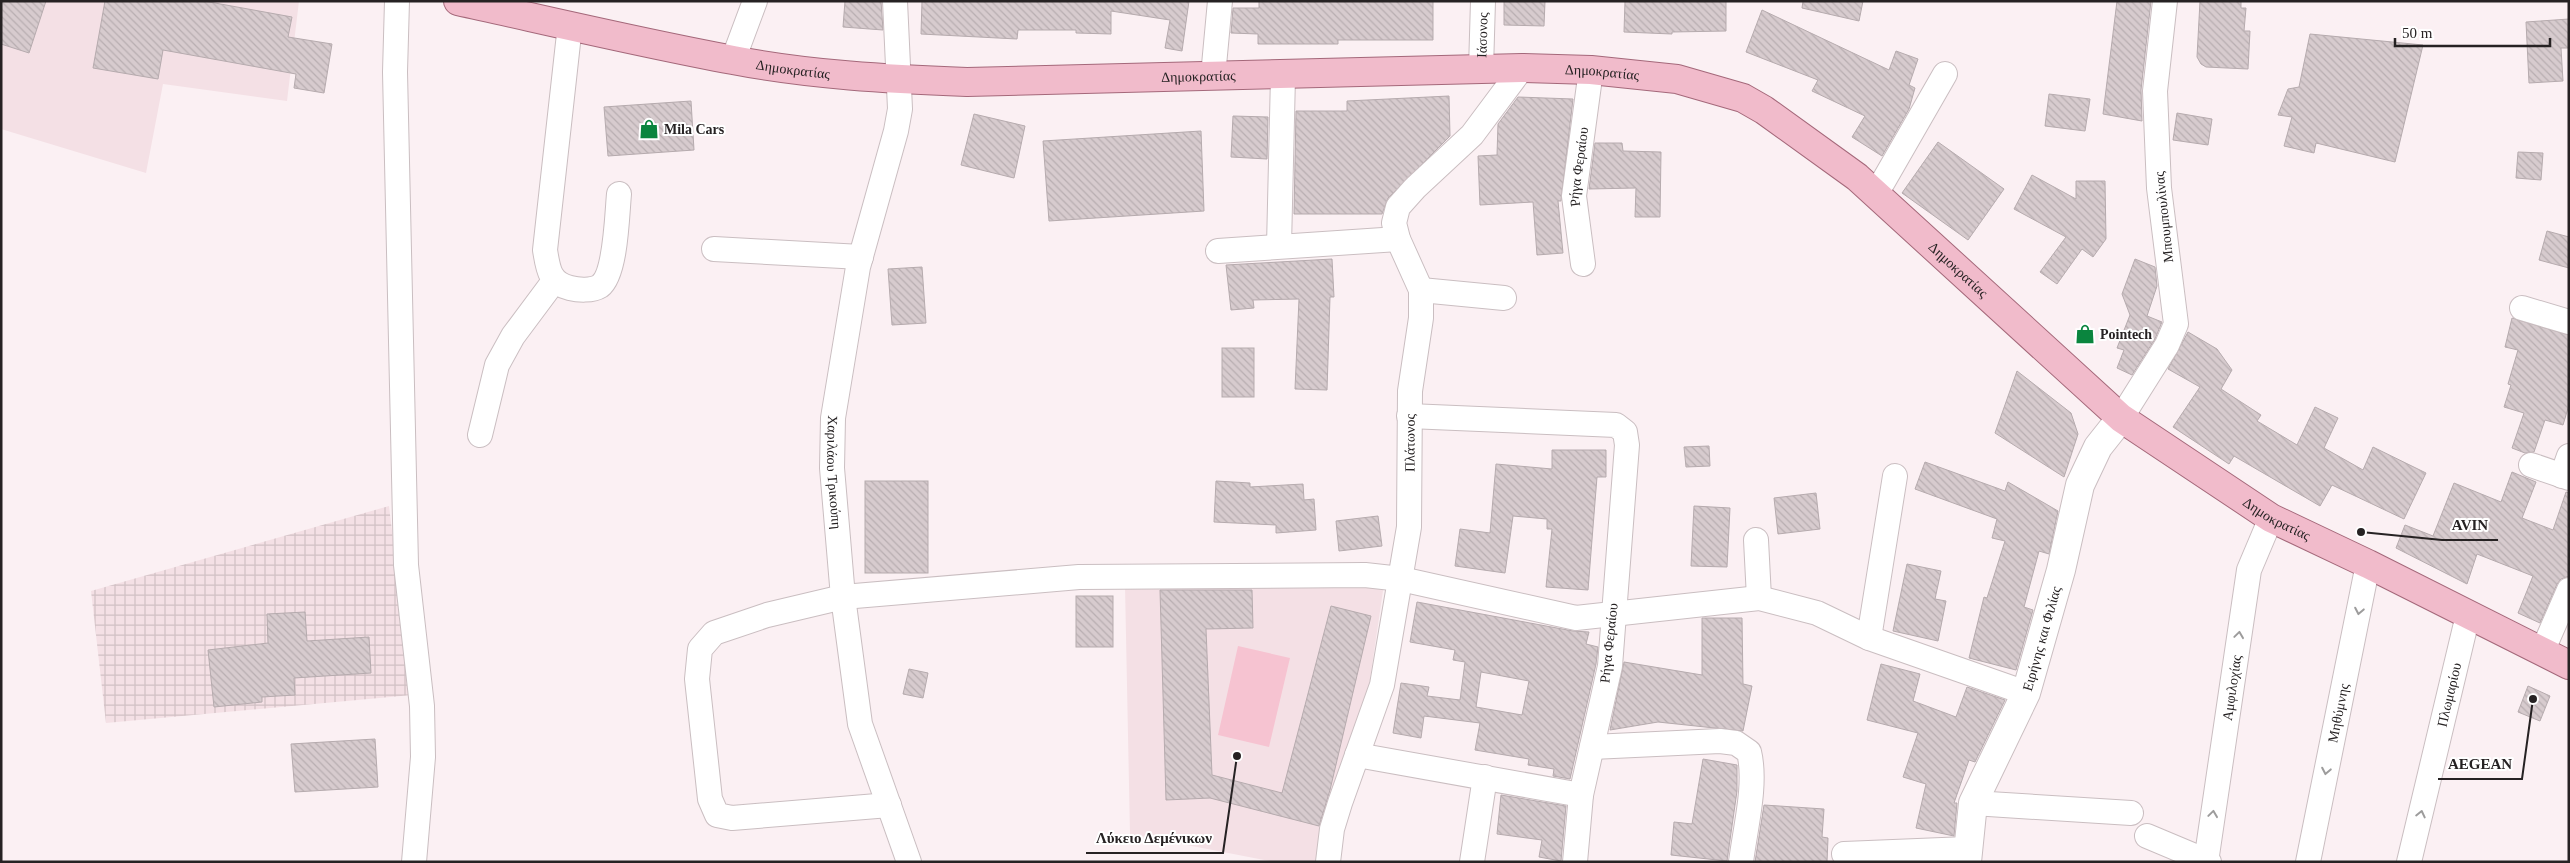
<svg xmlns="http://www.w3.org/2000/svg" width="2570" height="863" font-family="'Times New Roman',serif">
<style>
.built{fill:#f4e0e5}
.industrial{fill:url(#industrial-grid)}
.pitch{fill:#f6c3d1}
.building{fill:url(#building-back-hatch);stroke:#b6abae;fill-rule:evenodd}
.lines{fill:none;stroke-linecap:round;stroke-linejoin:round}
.street-casing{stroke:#cabec1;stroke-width:26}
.secondary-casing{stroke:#cabec1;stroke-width:30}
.primary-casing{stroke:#a4687a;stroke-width:30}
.street{stroke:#fff;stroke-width:24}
.secondary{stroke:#fff;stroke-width:28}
.primary{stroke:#f1bbcb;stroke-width:28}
.oneway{stroke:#9d9c9c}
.labels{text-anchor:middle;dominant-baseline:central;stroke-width:4;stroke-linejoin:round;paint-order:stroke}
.street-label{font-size:14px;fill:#262223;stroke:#fff}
.poi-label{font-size:14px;font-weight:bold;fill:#262223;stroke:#fff;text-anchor:start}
.leader{fill:none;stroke:#262223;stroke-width:2}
.callout-dot{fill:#262223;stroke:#fff;stroke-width:2}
.callout-label{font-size:15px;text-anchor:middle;font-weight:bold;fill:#262223;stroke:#fff;stroke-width:4;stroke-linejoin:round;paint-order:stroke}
</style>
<defs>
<pattern id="industrial-grid" width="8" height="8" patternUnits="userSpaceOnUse" patternTransform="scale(1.25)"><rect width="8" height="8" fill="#f4e0e5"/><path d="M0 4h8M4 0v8" fill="none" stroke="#d1c0c4"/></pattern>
<pattern id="building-back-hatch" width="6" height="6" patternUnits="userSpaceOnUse" patternTransform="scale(1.25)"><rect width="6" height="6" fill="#d7cbce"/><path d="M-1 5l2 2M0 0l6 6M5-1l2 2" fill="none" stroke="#b8aeb1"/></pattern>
</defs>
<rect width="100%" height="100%" fill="#fbf0f3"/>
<g class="built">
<polygon points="1,1 299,1 287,101 163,84 146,173 1,129"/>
<polygon points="1384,584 1369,686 1321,827 1317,862 1274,862 1130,834 1125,586"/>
</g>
<polygon class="industrial" points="389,506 412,695 106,723 91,591"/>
<polygon class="pitch" points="1238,646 1290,658 1269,747 1218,735"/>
<g class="building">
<polygon points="1,1 46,1 29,53 1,44"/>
<polygon points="105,1 204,1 292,17 288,37 332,44 324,93 294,88 296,74 163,50 158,79 93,68"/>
<polygon points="845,1 881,1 883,30 843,27"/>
<polygon points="922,1 1189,1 1182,51 1165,48 1170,20 1111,11 1111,34 1076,33 1076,30 1018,30 1017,39 921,34"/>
<polygon points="1259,1 1433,1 1433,40 1338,40 1338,44 1258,44 1258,34 1231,33 1233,8 1259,8"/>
<polygon points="1504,1 1545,1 1544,26 1504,25"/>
<polygon points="1625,1 1726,1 1726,31 1672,32 1672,34 1624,32"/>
<polygon points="1803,1 1863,1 1859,21 1802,8"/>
<polygon points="2117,1 2151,1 2141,90 2142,121 2103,114"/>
<polygon points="2200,1 2241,1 2241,8 2246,8 2244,31 2250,31 2248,69 2206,67 2201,64 2197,57"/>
<polygon points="1762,10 1889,70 1896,51 1918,59 1909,85 1915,88 1909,109 1882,156 1852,137 1865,116 1812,91 1818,80 1746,52"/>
<polygon points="2569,19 2569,48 2561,48 2563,81 2529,83 2526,22"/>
<polygon points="2310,34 2423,45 2395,162 2316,143 2314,153 2284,146 2292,117 2278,115 2288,89 2299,87"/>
<polygon points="2049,94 2090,99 2085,131 2045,126"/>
<polygon points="1449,96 1450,136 1388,198 1382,214 1294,214 1296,111 1347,111 1347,101"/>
<polygon points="1518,97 1573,99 1561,201 1558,201 1563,253 1537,255 1533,202 1480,205 1478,156 1497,155 1498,124"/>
<polygon points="691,101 694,150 608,156 604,107"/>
<polygon points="2177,113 2212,119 2208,145 2173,140"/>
<polygon points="974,114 1025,126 1014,178 961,165"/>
<polygon points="1233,116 1268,117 1267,159 1231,157"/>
<polygon points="1201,131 1204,211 1049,221 1043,141"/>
<polygon points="1938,142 2004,189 1968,240 1902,193"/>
<polygon points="1595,143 1622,143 1623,151 1661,152 1660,217 1635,217 1636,188 1589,189"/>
<polygon points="2518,152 2543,153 2541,180 2516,178"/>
<polygon points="2032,175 2076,199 2076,181 2105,181 2106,239 2093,257 2082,249 2057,284 2040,272 2066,237 2014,209"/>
<polygon points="2547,231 2569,237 2569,268 2539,260"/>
<polygon points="1332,259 1334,297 1330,297 1327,390 1295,389 1299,299 1253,300 1254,308 1231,310 1226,265"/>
<polygon points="2135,259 2155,267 2157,286 2147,316 2162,322 2155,339 2132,375 2117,368 2124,350 2117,348 2130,315 2122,294"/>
<polygon points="922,267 926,323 892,325 888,269"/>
<polygon points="2512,318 2569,335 2569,405 2563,425 2545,420 2534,452 2525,453 2512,448 2524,413 2504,407 2511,385 2508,384 2518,350 2505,347"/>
<polygon points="2188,332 2217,349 2232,370 2221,389 2261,415 2257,421 2297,445 2315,407 2338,418 2324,448 2363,470 2373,447 2426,473 2404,519 2332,485 2320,506 2234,456 2229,464 2173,427 2200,387 2168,369"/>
<rect x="1222" y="348" width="32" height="49"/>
<polygon points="2017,371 2071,413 2078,434 2064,477 1995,433"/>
<polygon points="1709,446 1710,466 1686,467 1684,447"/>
<polygon points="1552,450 1606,450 1606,477 1597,477 1588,590 1546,587 1552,529 1547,529 1547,519 1513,516 1505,573 1455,566 1460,529 1490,533 1496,464 1552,469"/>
<polygon points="1925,462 2005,491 2008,482 2058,511 2049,554 2039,551 2024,607 2033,610 2016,670 1969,658 1984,597 1987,598 2005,541 1992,538 1997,519 1915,489"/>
<polygon points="2512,472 2536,482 2522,518 2553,530 2566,492 2569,493 2569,576 2561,579 2557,584 2540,623 2518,613 2533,576 2477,554 2467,584 2396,548 2405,525 2433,536 2454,483 2501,502"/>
<rect x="865" y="481" width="63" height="92"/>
<polygon points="1216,481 1250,483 1250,487 1303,484 1304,500 1314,499 1316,530 1276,533 1276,525 1214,522"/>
<polygon points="1816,493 1820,529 1778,534 1774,498"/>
<polygon points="1694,506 1730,508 1727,567 1691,566"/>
<polygon points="1378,516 1382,546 1339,551 1336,521"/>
<polygon points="1907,564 1941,571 1935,599 1946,601 1938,641 1893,631"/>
<polygon points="1160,590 1252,590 1253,628 1206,629 1212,775 1282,793 1331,606 1371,616 1330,790 1319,826 1210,798 1166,800"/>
<rect x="1076" y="596" width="37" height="51"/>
<path d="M1417 602 1573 631 1589 632 1586 644 1598 647 1596 664 1570 779 1553 776 1554 769 1528 765 1529 759 1475 750 1480 723 1424 716 1421 738 1393 733 1401 683 1429 687 1427 696 1460 700 1465 662 1453 660 1455 650 1410 642ZM1481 672 1529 681 1522 715 1476 707Z"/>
<polygon points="305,612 307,641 369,637 371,673 294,678 295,695 262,697 262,702 214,707 208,650 268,643 267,614"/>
<polygon points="1702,618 1742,618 1743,684 1752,686 1743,731 1658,722 1610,730 1624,662 1702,675"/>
<polygon points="1881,664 1920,674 1913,701 1956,717 1967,687 2005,700 1975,762 1969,760 1954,803 1957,803 1954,836 1916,828 1926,784 1903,777 1918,733 1867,720"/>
<polygon points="909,669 928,673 923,698 903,694"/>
<polygon points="2528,686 2550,696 2540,721 2518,712"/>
<polygon points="375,739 378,787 295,792 291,744"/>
<polygon points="1703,759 1737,765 1737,791 1727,861 1671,855 1674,822 1692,824"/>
<polygon points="1501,795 1566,806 1561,861 1539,857 1542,840 1497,834"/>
<polygon points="1764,805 1824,809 1822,837 1828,838 1827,862 1755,862"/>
</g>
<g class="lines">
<defs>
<g id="street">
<polyline points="397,1 395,72 406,565 422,706 423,757 414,862"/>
<path id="s1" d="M895 1 900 109 896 131 858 267 833 418 832 468 843 597 860 724 909 862"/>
<path d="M570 25 545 250C548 268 549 283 570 288 578 290 592 291 600 286 616 274 617 214 619 194"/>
<polyline points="733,60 755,1"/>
<path id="s2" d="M1481 69 1483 1"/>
<polyline points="1213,76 1220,1"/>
<polyline points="1876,194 1945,74"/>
<polyline points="1279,246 1283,76"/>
<polyline points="714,249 861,257"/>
<polyline points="1218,251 1398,239"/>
<path id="s3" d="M1583 264 1574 196 1591 70"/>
<polyline points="1421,290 1504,298"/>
<polyline points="2522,308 2569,322"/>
<polyline points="1409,416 1616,425 1625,432 1627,445 1610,666 1581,795 1575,862"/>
<polyline points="2121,418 2167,345 2176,324 2159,188 2155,91 2165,1"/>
<polyline points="480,435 497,365 513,336 554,281"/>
<polyline points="2531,465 2569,478"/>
<polyline points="2562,476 2569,456"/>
<polyline points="1756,540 1759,598"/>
<polyline points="1869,638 1895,476"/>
<polyline points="2542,652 2569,590"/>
<path d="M1592 747 1720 741 1736 743 1749 752C1757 784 1745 829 1741 862"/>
<polyline points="1357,755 1581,795"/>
<polyline points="1973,803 2131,813"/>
<polyline points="889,805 732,818 717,815 710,799 697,679 700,649 714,633 767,615 843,597 1079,577 1365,575 1401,579 1576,618 1759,598 1817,613 1869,638 2026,693"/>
<polyline points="2147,836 2209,862"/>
<polyline points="1844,854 1967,849"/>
<path id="s4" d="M1328 862 1332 829 1340 803 1382 685 1409 527 1410 391 1421 318V290L1398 239 1394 223 1398 207 1415 188 1472 135 1522 68"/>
<polyline points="1472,862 1485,777"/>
<path id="s5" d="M2206 862 2249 570 2271 518"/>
<path id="s6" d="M2308 862 2368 564"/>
<path id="s7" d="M2409 862 2468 615"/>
</g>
<g id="secondary">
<path id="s8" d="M1967 862 1973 803 2026 693 2061 570 2080 485 2098 447 2121 418"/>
</g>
<g id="primary">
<path id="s9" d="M458 1C549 21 641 43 733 60 810 75 889 79 967 82L1522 68 1591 70 1677 79 1743 98 1764 110 1857 177 2121 418 2271 518 2368 564 2569 665"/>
</g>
</defs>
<use href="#street" class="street-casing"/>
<use href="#secondary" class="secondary-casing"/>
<use href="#primary" class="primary-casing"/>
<use href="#street" class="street"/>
<use href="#secondary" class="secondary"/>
<use href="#primary" class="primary"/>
</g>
<defs><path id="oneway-chevron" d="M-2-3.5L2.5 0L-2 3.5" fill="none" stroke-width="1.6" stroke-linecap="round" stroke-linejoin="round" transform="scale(1.25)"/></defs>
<g class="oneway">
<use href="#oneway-chevron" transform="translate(2359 611) rotate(101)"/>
<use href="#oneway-chevron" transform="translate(2239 635) rotate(-82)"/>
<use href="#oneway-chevron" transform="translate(2326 771) rotate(101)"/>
<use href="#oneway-chevron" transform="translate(2213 814) rotate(-82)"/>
<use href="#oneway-chevron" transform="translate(2421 814) rotate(-77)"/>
</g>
<defs>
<symbol id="shop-bare" viewBox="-9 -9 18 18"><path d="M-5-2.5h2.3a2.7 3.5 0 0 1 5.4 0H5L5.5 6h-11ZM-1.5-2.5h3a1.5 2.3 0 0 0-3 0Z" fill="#0a853e" stroke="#fff" stroke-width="2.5" paint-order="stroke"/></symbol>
</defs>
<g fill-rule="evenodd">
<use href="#shop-bare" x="635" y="115" width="28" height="28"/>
<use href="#shop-bare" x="2071" y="320" width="28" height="28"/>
</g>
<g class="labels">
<g class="street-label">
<text stroke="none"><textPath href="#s2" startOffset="34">Ιάσονος</textPath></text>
<text stroke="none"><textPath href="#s9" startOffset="342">Δημοκρατίας</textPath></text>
<text stroke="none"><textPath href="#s9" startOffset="1152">Δημοκρατίας</textPath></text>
<text stroke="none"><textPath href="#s9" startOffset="748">Δημοκρατίας</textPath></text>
<text stroke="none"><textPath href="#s3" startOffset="98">Ρήγα Φεραίου</textPath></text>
<text transform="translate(2164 217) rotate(-96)">Μπουμπουλίνας</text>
<text stroke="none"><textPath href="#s9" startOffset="1572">Δημοκρατίας</textPath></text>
<text stroke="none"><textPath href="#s4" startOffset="430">Πλάτωνος</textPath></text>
<text stroke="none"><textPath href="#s1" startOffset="479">Χαριλάου Τρικούπη</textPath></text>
<text stroke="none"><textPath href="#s9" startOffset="1978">Δημοκρατίας</textPath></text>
<text stroke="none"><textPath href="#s8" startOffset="238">Ειρήνης και Φιλίας</textPath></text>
<text transform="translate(1609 643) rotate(-84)">Ρήγα Φεραίου</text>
<text stroke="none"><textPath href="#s5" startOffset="176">Αμφιλοχίας</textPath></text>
<text stroke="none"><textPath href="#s7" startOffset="172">Πλωμαρίου</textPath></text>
<text stroke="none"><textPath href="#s6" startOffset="152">Μηθύμνης</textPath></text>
</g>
<g class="poi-label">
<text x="664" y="129">Mila Cars</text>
<text x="2100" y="334">Pointech</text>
</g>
</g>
<path class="leader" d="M2361 532L2442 540H2498M2533 699L2522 779H2438M1237 756L1223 853H1086"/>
<g class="callout-dot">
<circle cx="2361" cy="532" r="5"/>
<circle cx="2533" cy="699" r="5"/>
<circle cx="1237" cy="756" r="5"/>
</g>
<g class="callout-label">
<text x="2470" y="530">AVIN</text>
<text x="2480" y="769">AEGEAN</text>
<text x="1154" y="843">Λύκειο Δεμένικων</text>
</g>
<rect width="2570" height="863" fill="none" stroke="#262223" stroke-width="5"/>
<path d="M2395 38v8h155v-8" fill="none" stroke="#262223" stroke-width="2.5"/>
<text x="2402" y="38" font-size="15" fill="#262223" stroke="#ffffff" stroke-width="4" paint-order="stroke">50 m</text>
</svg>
